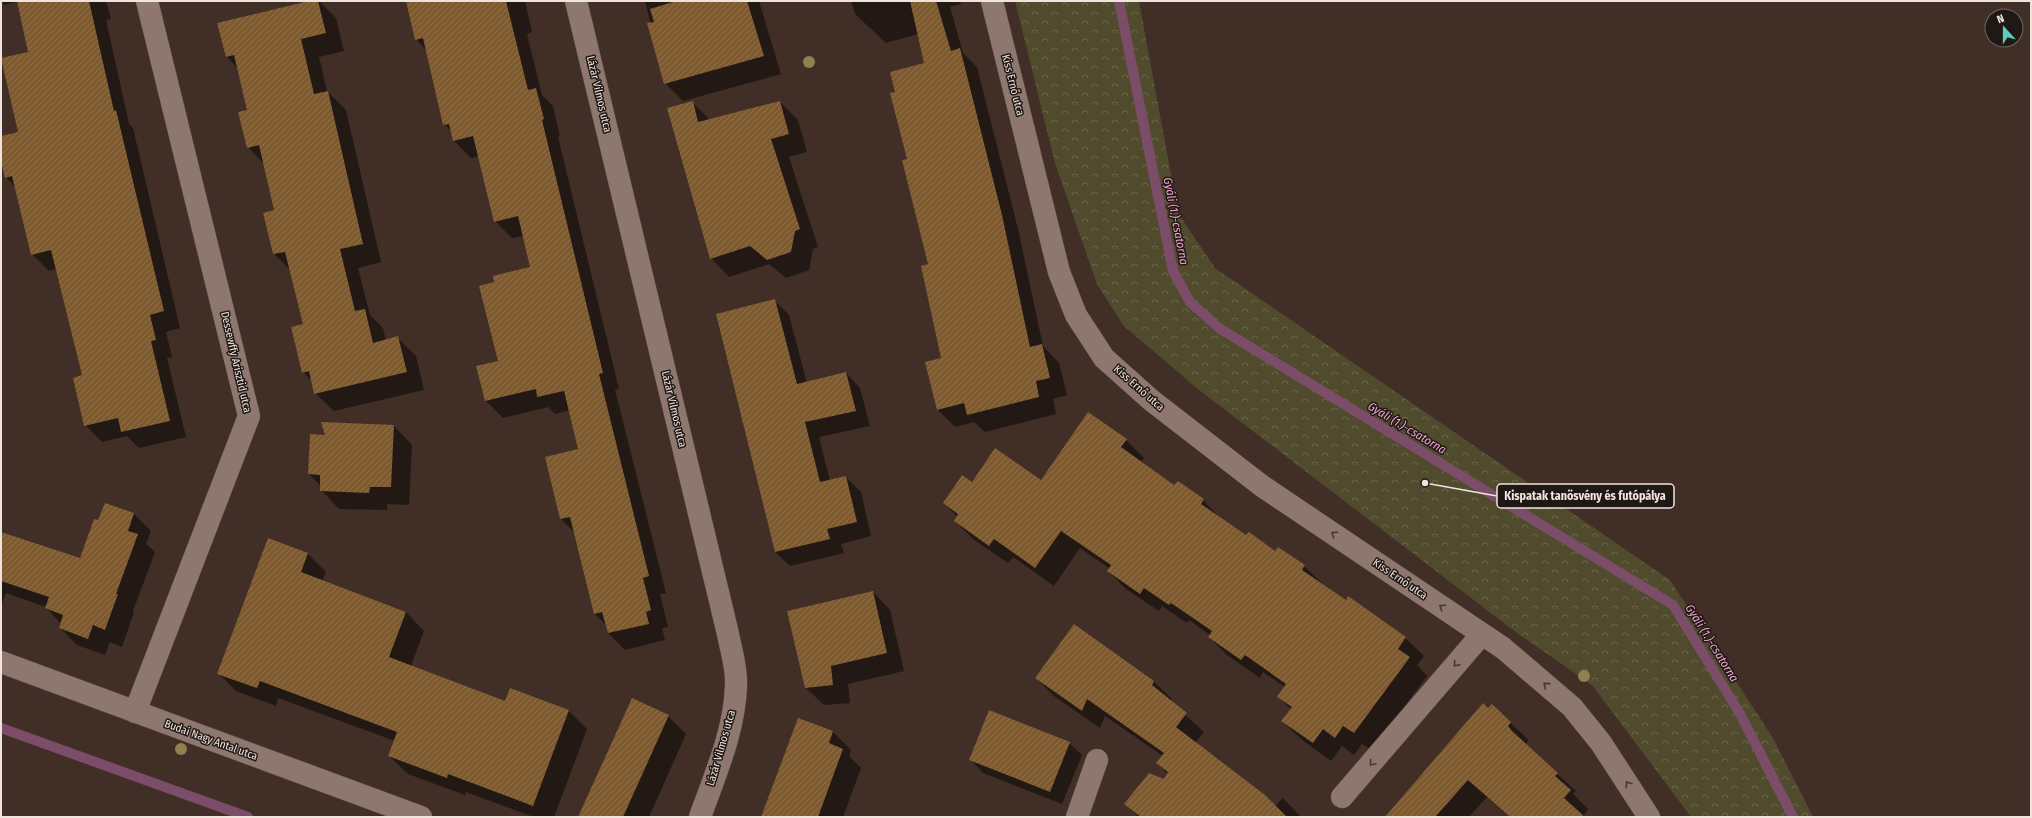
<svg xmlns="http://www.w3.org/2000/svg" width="2032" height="818" font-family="'Fira Sans Condensed',sans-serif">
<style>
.park{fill:url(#park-crowns)}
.shadow{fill:#0007}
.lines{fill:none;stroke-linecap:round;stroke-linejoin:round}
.stream{stroke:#7c4d68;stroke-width:10}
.building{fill:url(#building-hatch)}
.minor-casing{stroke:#5b4c45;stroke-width:23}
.minor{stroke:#8d776f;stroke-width:22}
.tree{fill:#907f50}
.oneway{stroke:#463934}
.labels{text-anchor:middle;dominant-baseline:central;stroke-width:3;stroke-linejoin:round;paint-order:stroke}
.street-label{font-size:11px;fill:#f0e4df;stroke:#201815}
.water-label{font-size:12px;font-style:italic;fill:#f1a6d0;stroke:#201815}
.leader{fill:none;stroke:#f0e4df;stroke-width:1.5}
.callout-dot{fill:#f0e4df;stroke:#201815;stroke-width:1.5}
.callout{fill:#201815;stroke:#f0e4df;stroke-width:1.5}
.callout-label{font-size:12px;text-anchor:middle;font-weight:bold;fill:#f0e4df}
</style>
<defs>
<pattern id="park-crowns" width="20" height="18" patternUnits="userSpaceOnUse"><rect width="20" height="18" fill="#514b2d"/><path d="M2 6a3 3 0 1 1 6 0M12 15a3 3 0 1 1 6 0" fill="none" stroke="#6a654b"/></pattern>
<pattern id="building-hatch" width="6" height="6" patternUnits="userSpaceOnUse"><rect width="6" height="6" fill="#7d5a30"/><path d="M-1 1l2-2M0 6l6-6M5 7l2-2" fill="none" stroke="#90724e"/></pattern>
</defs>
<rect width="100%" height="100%" fill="#402e27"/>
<polygon class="park" points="1015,1 1139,1 1178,213 1215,268 1670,580 1773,738 1813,817 1691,817 1592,685 1517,633 1194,386 1123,325 1097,284 1055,163"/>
<g class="shadow">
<polygon points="1,1 106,1 111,19 106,20 129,124 133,128 180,328 166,332 172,357 167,358 186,437 139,448 127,436 102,442 85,425 83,376 57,269 49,271 32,254 16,188 6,177 1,156 1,137 19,133 29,53 18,2 4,5"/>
<polygon points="313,1 319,1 336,18 344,51 319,57 327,91 346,110 381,262 358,268 370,315 383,328 386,341 398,338 416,356 424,390 334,411 315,393 313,382 303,372 304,324 291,271 274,254 264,214 275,211 264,164 248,147 248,111 238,69 227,57 219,24"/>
<polygon points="407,1 525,1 532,32 527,34 542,95 553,106 560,136 558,137 619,389 615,390 666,593 660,594 668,627 662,628 665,640 625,650 608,633 607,626 595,614 575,533 561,519 579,450 570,410 555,414 548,407 503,418 486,401 532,268 524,236 512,238 495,221 479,156 471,158 454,141 452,132 444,124 426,50 416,39"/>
<polygon points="645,1 759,1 781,74 683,101 665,83"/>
<polygon points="851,1 960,1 961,4 950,7 963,53 977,67 1019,233 1043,346 1059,363 1067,395 1053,399 1056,414 985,432 974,422 955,427 937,409 943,359 930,265 896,92 925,64 918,34 886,43 855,14"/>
<polygon points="692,102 710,120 780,102 798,120 807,152 789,157 818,247 813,249 809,270 786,278 769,264 729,277 711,258"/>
<polygon points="774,300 789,315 807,383 846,373 860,388 870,426 819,437 830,481 846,477 861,492 871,536 841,544 844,553 790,566 775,552"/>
<polygon points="394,426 412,445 409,505 387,504 387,510 339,509 321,490 321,486 309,474"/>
<polygon points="1126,440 1144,458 1141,462 1175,486 1203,500 1221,519 1246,537 1275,552 1279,548 1304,566 1323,584 1346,602 1349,598 1405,638 1424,656 1417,665 1427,676 1372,750 1362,744 1354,755 1342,746 1331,761 1301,739 1282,721 1291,709 1278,697 1285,687 1263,672 1260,678 1227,655 1209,637 1210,635 1189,620 1187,623 1162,606 1159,611 1126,589 1108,571 1110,569 1080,548 1054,586 1013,557 1008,563 973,539 955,521 958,517 944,503 972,484 1041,481"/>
<polygon points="134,514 151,531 146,544 155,552 133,611 134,612 122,647 110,642 105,655 77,645 60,628 61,624 46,607 6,593 1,606 1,533 80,559 99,521"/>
<polygon points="308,554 326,572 322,581 406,612 424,631 411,666 505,702 568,710 587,729 554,817 534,817 466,792 465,795 408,774 389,756 395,741 278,698 276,706 236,691 218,673"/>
<polygon points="873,592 890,610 904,671 848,684 850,703 824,705 806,688"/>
<polygon points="1074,625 1154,682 1172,699 1170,701 1204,732 1195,743 1275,806 1283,798 1301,817 1139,817 1126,804 1165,780 1168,774 1157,763 1163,756 1105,716 1100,728 1054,696 1036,678"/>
<polygon points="1492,706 1529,740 1525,745 1576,791 1573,794 1588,809 1583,817 1509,817 1487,797 1469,817 1386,817"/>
<polygon points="668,716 686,734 649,817 580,817"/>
<polygon points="799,719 833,732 851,750 849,756 861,768 843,817 762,817"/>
<polygon points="1069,743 1082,755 1062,804 983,773 971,760"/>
</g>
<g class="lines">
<g class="stream">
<polyline points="1119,1 1173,271 1190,302 1219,328 1673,605 1739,712 1793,817"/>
<polyline points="1,728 248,817"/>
</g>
</g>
<g class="building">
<polygon points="17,1 89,1 114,111 116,110 164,311 150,315 156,340 151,341 170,421 121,432 118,418 84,426 73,378 82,375 51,250 31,255 12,176 5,178 1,161 1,136 18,132 1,58 28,52"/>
<polygon points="309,1 318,1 326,33 301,39 314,94 328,91 363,244 340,249 355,311 365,309 373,343 398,336 407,372 314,394 309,371 302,373 291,327 303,324 285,252 273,254 263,213 274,210 259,145 247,148 238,112 247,110 234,55 226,57 217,23"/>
<polygon points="406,1 506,1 528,90 536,88 544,119 542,120 603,373 599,374 649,576 643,578 651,610 646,612 649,624 608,633 602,612 594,614 570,517 560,519 545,457 578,449 564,391 537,397 536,389 485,401 476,366 498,361 479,286 494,282 493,276 530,267 518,216 494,222 473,136 453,141 449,124 443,125 423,38 415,40"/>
<polygon points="676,1 747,1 764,56 664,84 647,23 654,22 650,9"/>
<polygon points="910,1 936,1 951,51 960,48 1002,215 1030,347 1042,344 1050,378 1036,381 1039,397 967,415 964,403 937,410 925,362 941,358 921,266 928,264 902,160 907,159 890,93 895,92 890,72 924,63"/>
<polygon points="693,101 698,122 780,101 789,134 771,139 800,229 795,231 791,252 767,260 750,246 710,259 667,108"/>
<polygon points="775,299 797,384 846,372 856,411 805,422 820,482 846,476 857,522 827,529 830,539 775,552 716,314"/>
<polygon points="1088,412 1127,439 1121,447 1174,485 1178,481 1204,499 1201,504 1246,535 1249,532 1275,551 1278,547 1305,565 1302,570 1346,600 1348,596 1406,637 1398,649 1410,657 1354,733 1343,726 1335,738 1323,729 1313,743 1281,721 1292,707 1277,697 1286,684 1245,655 1241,660 1208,637 1212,631 1171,603 1169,605 1144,588 1140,594 1107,571 1111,565 1061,531 1035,568 994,539 989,546 954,521 958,514 943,503 962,475 972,482 995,448 1041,480"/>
<polygon points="321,422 394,425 391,487 370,487 369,493 320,491 320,475 308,474 310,434 325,435"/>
<polygon points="105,503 134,513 128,531 138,534 116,594 118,594 105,630 93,625 88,639 59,628 63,615 45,608 49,597 1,581 1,532 80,558 94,519 98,520"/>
<polygon points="268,538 308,553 301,572 406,612 389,657 505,701 510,688 569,710 533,806 448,774 447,778 388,756 397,732 260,681 257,688 217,674"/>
<polygon points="873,591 887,653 831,666 833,685 805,688 787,611"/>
<polygon points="1074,624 1154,681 1152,685 1187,713 1176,727 1265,795 1287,817 1141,817 1124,804 1149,773 1164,779 1168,772 1156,763 1164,753 1087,699 1082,711 1035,678"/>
<polygon points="632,698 669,715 623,817 578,817"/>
<polygon points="1483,703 1488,708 1492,704 1511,722 1508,726 1512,731 1558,773 1555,776 1571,790 1564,798 1585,817 1510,817 1468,780 1435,817 1385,817"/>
<polygon points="989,710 1070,742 1050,792 969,760"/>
<polygon points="798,718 833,731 829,743 843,749 818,817 761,817"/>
</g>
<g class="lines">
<defs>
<g id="minor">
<path d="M576 1 728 634C731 650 737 668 736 685 735 730 715 775 700 817"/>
<polyline points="992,1 1059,272 1076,315 1104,358 1151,400 1262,486 1503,648 1572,707 1601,743 1649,817"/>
<polyline points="1,662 421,817"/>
<polyline points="135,712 249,416 147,1"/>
<polyline points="1342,797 1482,634"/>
<polyline points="1077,817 1097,760"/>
</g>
</defs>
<use href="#minor" class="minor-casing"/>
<use href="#minor" class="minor"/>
</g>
<g class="tree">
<circle cx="809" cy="62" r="6"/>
<circle cx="1584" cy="676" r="6"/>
<circle cx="181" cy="749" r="6"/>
</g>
<defs><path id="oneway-chevron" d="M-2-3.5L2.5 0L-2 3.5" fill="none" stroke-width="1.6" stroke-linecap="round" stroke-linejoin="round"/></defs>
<g class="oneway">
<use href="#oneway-chevron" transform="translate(1334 534) rotate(-146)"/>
<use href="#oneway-chevron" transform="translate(1442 607) rotate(-146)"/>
<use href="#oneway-chevron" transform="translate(1456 664) rotate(131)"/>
<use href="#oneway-chevron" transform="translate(1546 685) rotate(-140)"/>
<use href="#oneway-chevron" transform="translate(1372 763) rotate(130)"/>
<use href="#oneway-chevron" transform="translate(1628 784) rotate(-123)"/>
</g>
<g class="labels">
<g class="street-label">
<text transform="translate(1013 85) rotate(76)">Kiss Ernő utca</text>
<text transform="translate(599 94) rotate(77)">Lázár Vilmos utca</text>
<text transform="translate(236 362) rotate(77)">Dessewffy Arisztid utca</text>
<text transform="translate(1139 388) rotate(41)">Kiss Ernő utca</text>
<text transform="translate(674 409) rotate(77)">Lázár Vilmos utca</text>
<text transform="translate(1400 579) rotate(34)">Kiss Ernő utca</text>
<text transform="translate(211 740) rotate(20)">Budai Nagy Antal utca</text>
<text transform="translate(721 748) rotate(-74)">Lázár Vilmos utca</text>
</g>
<g class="water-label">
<text transform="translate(1176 221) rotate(79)">Gyáli (1.)-csatorna</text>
<text transform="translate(1407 428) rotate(31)">Gyáli (1.)-csatorna</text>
<text transform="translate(1712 643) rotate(58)">Gyáli (1.)-csatorna</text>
</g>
</g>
<path class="leader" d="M1425 483L1497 496"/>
<circle class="callout-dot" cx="1425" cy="483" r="4"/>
<rect class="callout" x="1497" y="484" width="177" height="24" rx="4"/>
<g class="callout-label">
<text x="1585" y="500">Kispatak tanösvény és futópálya</text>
</g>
<rect width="2032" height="818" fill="none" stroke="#f0e4df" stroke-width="4"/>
<g transform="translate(2004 28) rotate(339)"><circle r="19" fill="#201815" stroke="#736a66"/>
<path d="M0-3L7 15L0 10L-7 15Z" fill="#59cebf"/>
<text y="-6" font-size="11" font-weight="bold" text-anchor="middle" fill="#f0e4df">N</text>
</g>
</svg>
